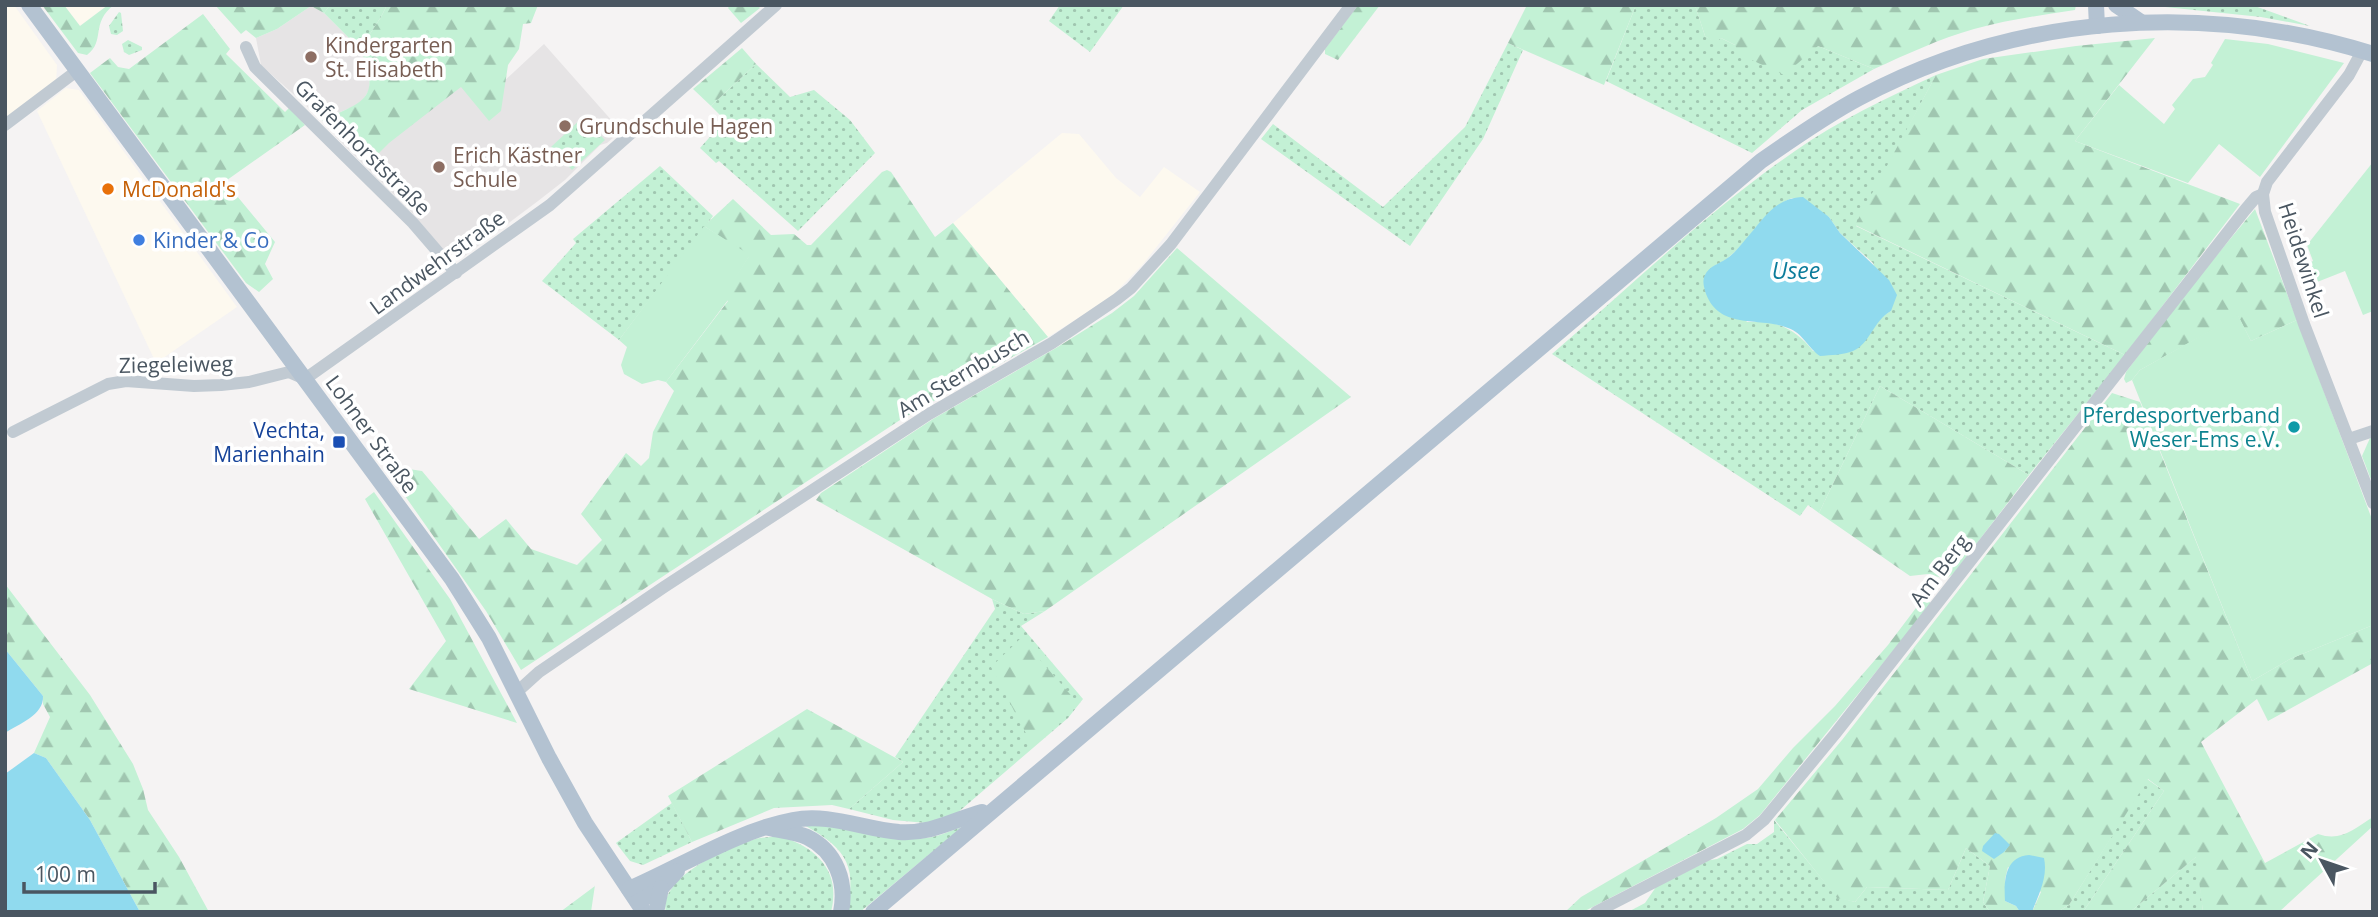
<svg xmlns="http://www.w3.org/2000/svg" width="2378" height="917" font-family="'Open Sans',sans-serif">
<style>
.commercial{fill:#fdf9ef}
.education{fill:#e6e4e5}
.grass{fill:url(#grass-dots);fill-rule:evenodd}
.forest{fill:url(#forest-firs)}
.garden{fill:#c3f1d5}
.water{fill:#90daee}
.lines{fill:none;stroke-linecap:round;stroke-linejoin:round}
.minor{stroke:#c1cad2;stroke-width:12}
.major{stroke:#b3c2d1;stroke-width:16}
.education-dot{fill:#8d6e63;stroke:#fff;stroke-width:2.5}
.food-dot{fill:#e8710a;stroke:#fff;stroke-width:2.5}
.shop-dot{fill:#3f7fe0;stroke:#fff;stroke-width:2.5}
.culture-dot{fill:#0f9aa8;stroke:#fff;stroke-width:2.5}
.transit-dot{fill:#1a4fb4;stroke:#fff;stroke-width:2.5}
.labels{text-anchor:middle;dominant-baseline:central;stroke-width:7;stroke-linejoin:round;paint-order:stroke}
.education-label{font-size:21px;fill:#785e54;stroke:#fff;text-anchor:start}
.street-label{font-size:21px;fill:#4a5661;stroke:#fff}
.food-label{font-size:21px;fill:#c56008;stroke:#fff;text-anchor:start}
.shop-label{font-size:21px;fill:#366cbe;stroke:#fff;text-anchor:start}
.culture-label{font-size:21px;fill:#0d838f;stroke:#fff;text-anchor:end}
.transit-label{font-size:21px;fill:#164399;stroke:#fff;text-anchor:end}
.water-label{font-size:23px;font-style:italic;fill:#0c7c9b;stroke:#fff}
</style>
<defs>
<pattern id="grass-dots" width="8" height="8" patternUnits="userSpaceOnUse" patternTransform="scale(1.75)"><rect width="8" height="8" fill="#c3f1d5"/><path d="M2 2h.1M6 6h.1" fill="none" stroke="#a0c6b0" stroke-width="1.8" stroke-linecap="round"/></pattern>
<pattern id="forest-firs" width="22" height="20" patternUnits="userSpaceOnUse" patternTransform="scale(1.75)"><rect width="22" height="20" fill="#c3f1d5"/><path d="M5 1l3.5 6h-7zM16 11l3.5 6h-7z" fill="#a0c6b0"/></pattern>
</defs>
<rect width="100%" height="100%" fill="#f5f3f3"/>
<g class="commercial">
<polygon points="5,5 14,5 57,65 56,83 5,119"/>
<polygon points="64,5 108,5 80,26"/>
<polygon points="66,88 79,90 237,307 156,363 37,111"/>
<polygon points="1062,133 1079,134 1116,178 1140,197 1164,167 1200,192 1143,264 1110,298 1048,337 953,223"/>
</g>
<g class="education">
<polygon points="311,6 324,13 360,49 370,71 369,90 361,103 322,120 261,65 256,38 277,29"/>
<polygon points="544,44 621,131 607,143 600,145 565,180 538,201 462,258 453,259 447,255 415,216 335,136 458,85 488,96"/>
</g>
<g class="grass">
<polygon points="330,5 387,5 381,17 360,49 324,13"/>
<polygon points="1060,5 1124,5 1090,52 1049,21"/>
<polygon points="1636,5 1695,5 1705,36 1715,42 1721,38 1735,45 1818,46 1874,69 1802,110 1752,153 1606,81"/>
<polygon points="2146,5 2252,5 2310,26 2261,17"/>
<polygon points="119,12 121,13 123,31 117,35 111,34 109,26"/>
<polygon points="128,40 142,47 142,50 129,55 124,52 122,44"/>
<polygon points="1508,43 1523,50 1483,139 1410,246 1261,139 1273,124 1383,207 1465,127"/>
<polygon points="756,64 790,97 814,90 850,120 875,153 798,231 719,161 716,163 700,148 725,120 711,106"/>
<path d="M1936 75 1856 226 2125 355 2029 475 1880 386 1819 513 1808 505 1800 516 1552 354C1631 286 1708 211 1795 151 1839 120 1887 98 1936 75ZM1792 198 1829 217 1840 233 1873 263 1891 311C1852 333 1879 361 1813 351 1796 329 1775 319 1747 322L1711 268C1717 264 1725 261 1730 256 1755 235 1760 212 1792 198Z"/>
<polygon points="583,117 605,140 572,170 551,147"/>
<polygon points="660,166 713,216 619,340 542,281 576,243 573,239"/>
<polygon points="992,599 1024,614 1045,611 1021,626 1083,699 1068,718 956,814 926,823 893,820 849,809 903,762 895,757 995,609"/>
<polygon points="2147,779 2164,791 2083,912 2057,912 2069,905"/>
<polygon points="672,803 692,842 643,865 630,861 616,843"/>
<polygon points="1774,820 1837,897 1855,902 1867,887 1948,890 1966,848 1990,866 1983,902 1990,912 1628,912 1645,903 1656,887 1705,861 1717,859 1747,844 1757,844 1774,832"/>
<path d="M800 823C841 825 883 842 925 838 937 837 950 831 962 827L860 912H846C860 862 841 845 800 823Z"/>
<path d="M783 837C818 849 841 872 831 912H666C657 877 733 844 760 838 767 837 775 837 783 837Z"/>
<polygon points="2197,856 2203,912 2130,912"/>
</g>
<g class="forest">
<path d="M42 5H64L80 26 108 5H114C90 23 106 41 87 55L78 53Z"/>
<polygon points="215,5 330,5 324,13 311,6 277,29 256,38 246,30 241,34"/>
<path d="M387 5H538L531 23 523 24 519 49 508 65 501 111 489 121 461 87 389 143 373 159 357 142 351 147 322 120C364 102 382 99 360 49L381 17Z"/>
<polygon points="730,5 757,5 760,8 741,23 728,8"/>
<polygon points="1358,5 1380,5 1338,60 1325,54 1325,49"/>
<polygon points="1527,5 1636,5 1604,85 1508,43"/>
<path d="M1695 5H2076L2075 10C2041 15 2007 20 1974 29 1939 39 1907 54 1874 69L1818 46 1784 75 1739 54 1735 45 1721 38 1715 43 1705 36Z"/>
<polygon points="203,14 230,49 226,54 285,112 290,107 305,125 220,185 227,194 237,196 275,242 265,264 273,279 259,292 246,283 90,73 110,58 118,67 129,69"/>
<polygon points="2155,38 2075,141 2240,204 2125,355 1855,225 1936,75 1983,59 2076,46"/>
<polygon points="742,48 756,64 711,106 693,89"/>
<polygon points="887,170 891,172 935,237 953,223 1048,337 900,420 521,670 486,611 391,476 402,468 422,471 479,539 506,519 531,549 577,565 602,540 581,514 626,453 641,466 649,458 653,432 674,391 666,382 728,301 723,296 749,256 704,226 733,199 771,235 794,234 807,245 811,245 882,172"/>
<polygon points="2255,209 2297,320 2251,341 2238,316 2140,370 2132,380 2126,383 2124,379 2126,372 2183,296"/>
<polygon points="1177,248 1351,397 1045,611 1024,614 992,599 816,500 821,493 933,419 1056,348 1112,313 1134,296"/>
<polygon points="1880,386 2029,475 1954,573 1946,579 1928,574 1910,576 1819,513"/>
<path d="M2112 393 2140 402 2252 681 2290 659 2373 625V663L2268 721 2257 699 2201 742 2265 863 2318 834C2341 842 2354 829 2373 817V826L2279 912H2203L2196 857 2130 912H2083L2164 791 2148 779 2069 905 2057 912H2032L2041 892 2008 867 2005 879V901L2016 906 2020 912H1990L1983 902 1990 866 1966 848 1948 890 1867 887 1855 902 1837 898 1775 820 1842 740Z"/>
<polygon points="374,492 450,599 517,723 409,689 446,641 365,499"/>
<polygon points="5,584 90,695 133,764 143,789 148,810 179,857 209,912 140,912 90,820 46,758 34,753 50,717 43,704 43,696 5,649"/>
<polygon points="1925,596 1931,604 1760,815 1743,829 1583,912 1565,912 1581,897 1716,818 1758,789 1793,748 1835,706 1888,645"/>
<polygon points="1021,638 1076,701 1031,743 991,667"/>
<polygon points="807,709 903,762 849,809 832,805 774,808 692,842 668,796"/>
<polygon points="595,885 591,912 560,912 595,886"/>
</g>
<g class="garden">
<polygon points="2225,39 2268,44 2344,63 2260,177 2219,144 2188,183 2075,141 2119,85 2164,124 2175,109 2172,105 2193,79 2205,77 2213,65 2211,63"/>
<polygon points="2373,162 2373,311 2363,315 2345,271 2307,286 2300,267 2313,261 2307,245"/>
<polygon points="704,226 750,255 724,296 728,300 666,382 658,380 642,384 624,374 621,365 627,347 619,340"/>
<polygon points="2238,315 2251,341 2297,320 2373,522 2373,625 2290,659 2252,681 2132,380 2140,370"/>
<polygon points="2373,437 2373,485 2362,456 2370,438"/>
</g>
<g class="water">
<path d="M1803 197 1829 217 1840 233 1889 280 1897 295 1891 311C1873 321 1870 344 1853 351 1844 355 1831 355 1820 356 1808 348 1803 333 1788 328 1758 316 1718 331 1705 291 1704 286 1702 281 1705 275 1709 266 1719 264 1726 259 1733 255 1739 247 1745 240 1763 220 1774 198 1803 197Z"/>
<path d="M5 649 43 696C44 715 19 724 5 733Z"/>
<polygon points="34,753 46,758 90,820 140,912 5,912 5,774"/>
<polygon points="1995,833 1999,834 2010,845 2004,852 1994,859 1982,851 1983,846"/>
<path d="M2029 855 2044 858C2048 877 2039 894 2032 912H2020L2016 906 2005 901C2004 882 2004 857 2029 855Z"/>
</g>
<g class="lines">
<g class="minor">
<polyline points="246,47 255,67 413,223 456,273"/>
<polyline points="2362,51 2349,75 2267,182 2263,194 2265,212 2304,324 2373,503"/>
<polyline points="5,125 78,70"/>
<polyline points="13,432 108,384 126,381 194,386 221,385 249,382 289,372 305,379 550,205 776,5"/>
<polyline points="2349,439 2373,431"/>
<polyline points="518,691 539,672 664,587 929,414 1052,343 1117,299 1131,288 1171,244 1351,5"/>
<polyline points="1596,912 1746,835 1764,820 1835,734 2245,210 2256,197 2263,194"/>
</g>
<g class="major">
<polyline points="29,5 452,579 489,638 549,758 585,823 644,912"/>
<polyline points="2096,5 2097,26"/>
<polyline points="2116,5 2141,22"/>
<path d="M769 828C782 831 795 832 807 837 836 851 847 882 841 912"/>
<path d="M629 889C680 867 739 830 793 820 829 813 863 829 899 832 932 834 953 820 982 812"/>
<polyline points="638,902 661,888 677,871"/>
<polyline points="656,912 661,888"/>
<path d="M873 912 1761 161C1793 139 1825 116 1859 98 2016 14 2204 1 2373 54"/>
</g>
</g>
<g class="education-dot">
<circle cx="311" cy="57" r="7"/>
<circle cx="565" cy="126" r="7"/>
<circle cx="439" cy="167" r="7"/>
</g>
<circle class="food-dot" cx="108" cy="189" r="7"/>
<circle class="shop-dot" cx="139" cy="240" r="7"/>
<circle class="culture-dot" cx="2294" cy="427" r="7"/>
<rect class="transit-dot" x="332" y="435" width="14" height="14" rx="3.5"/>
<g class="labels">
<g class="education-label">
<text x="325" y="45">Kindergarten<tspan x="325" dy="24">St. Elisabeth</tspan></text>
<text x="579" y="126">Grundschule Hagen</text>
<text x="453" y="155">Erich Kästner<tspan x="453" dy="24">Schule</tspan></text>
</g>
<g class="street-label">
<text transform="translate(363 147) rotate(45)">Grafenhorststraße</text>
<text transform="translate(2304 260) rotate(72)">Heidewinkel</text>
<text transform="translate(437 262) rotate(-36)">Landwehrstraße</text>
<text transform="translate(176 364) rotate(-1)">Ziegeleiweg</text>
<text transform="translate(963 373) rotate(-31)">Am Sternbusch</text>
<text transform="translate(372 434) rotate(54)">Lohner Straße</text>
<text transform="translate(1939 570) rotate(-53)">Am Berg</text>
</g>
<g class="food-label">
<text x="122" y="189">McDonald's</text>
</g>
<g class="shop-label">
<text x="153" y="240">Kinder &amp; Co</text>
</g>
<g class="culture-label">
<text x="2280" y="415">Pferdesportverband<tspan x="2280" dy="24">Weser-Ems e.V.</tspan></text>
</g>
<g class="transit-label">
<text x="325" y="430">Vechta,<tspan x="325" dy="24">Marienhain</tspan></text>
</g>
<g class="water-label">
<text x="1796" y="270">Usee</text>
</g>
</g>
<rect width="2378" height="917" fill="none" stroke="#4a5661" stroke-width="14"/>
<g transform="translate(2322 861) rotate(310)" stroke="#ffffff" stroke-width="5" paint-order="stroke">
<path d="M0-5L12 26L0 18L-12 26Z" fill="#4a5661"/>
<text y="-10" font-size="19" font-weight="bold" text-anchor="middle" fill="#4a5661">N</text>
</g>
<path d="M24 882v10h131v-10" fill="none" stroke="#4a5661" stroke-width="3.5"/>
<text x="35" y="882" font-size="21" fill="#4a5661" stroke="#ffffff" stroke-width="5" paint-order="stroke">100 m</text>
</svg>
